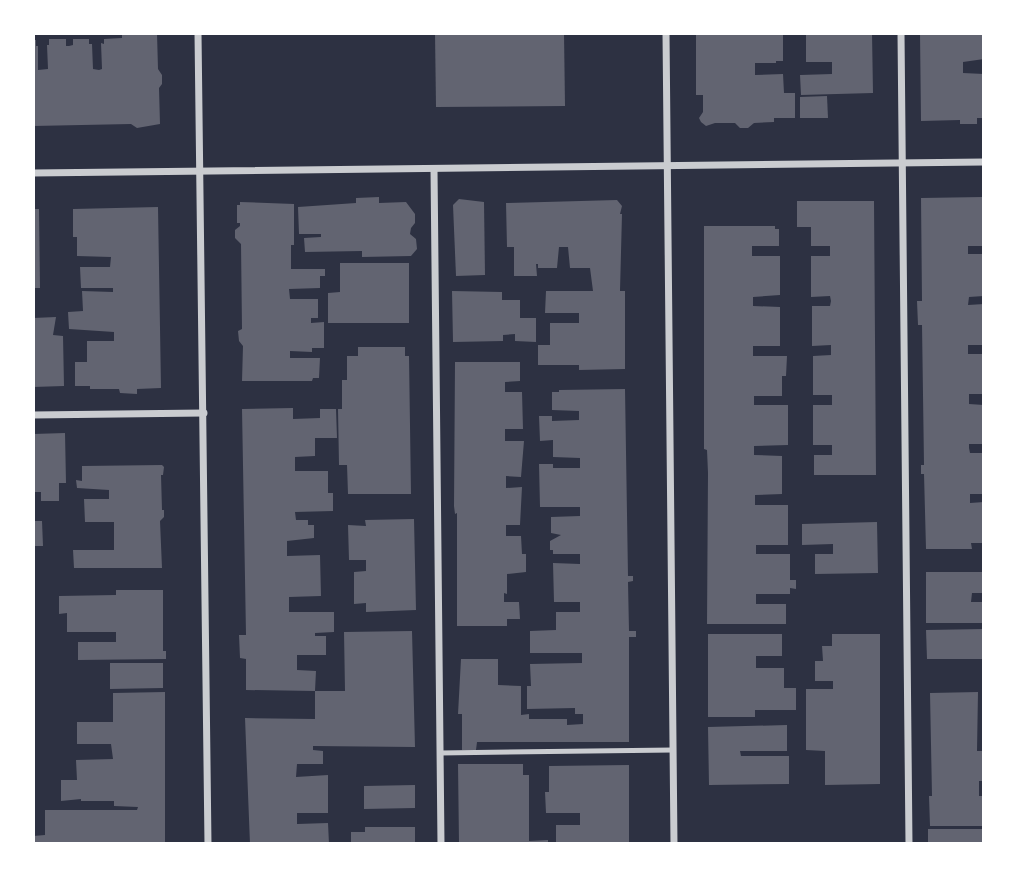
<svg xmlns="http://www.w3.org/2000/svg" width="1017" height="877" font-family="Overpass,sans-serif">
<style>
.building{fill:#626471}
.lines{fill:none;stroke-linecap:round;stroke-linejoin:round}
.service{stroke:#caccd0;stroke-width:5}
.minor{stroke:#caccd0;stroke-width:7}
</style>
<rect width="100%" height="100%" fill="#2d3142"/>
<g class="building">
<polygon points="122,33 157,33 158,69 162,75 162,84 159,88 160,124 137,128 131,124 33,126 33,40 36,40 36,46 38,46 38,70 48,69 47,45 49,45 49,39 66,39 66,46 69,46 73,45 73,39 89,39 89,44 92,44 93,69 99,70 102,69 101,43 104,44 104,39 122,38"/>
<polygon points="435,33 564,33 565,106 436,107"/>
<polygon points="696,33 783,33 783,61 776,61 776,63 755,63 755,75 783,74 784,93 795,93 795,118 774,118 774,122 754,123 748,128 740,128 735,123 715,123 706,126 701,122 699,118 703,112 703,95 696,95"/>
<polygon points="806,33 872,33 873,93 801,95 800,75 832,74 832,62 806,62"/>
<polygon points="920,33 984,33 984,59 963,62 963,73 984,74 984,118 977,118 977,124 960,124 960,120 921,121"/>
<polygon points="827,96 828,118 800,118 800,97"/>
<polygon points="379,197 379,203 406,202 415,214 415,223 411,228 410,234 416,239 417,249 411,256 362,257 362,251 305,252 304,238 321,237 321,234 299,234 298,207 356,203 356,198"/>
<polygon points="983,197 984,246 968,246 968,254 984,254 984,296 969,297 968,305 984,304 984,345 968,345 968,354 984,354 984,394 969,394 969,404 984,405 984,444 969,444 969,448 970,453 984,453 984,494 970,494 970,503 984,502 984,543 971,543 972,549 926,549 924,474 921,474 921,465 924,465 922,325 918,325 917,301 922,301 921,198"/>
<polygon points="459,199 484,202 485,275 456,276 453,205"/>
<polygon points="617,200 622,206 620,214 622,214 620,291 625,291 625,369 579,370 579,365 538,365 538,345 550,345 550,323 579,323 579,313 545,313 546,291 593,291 590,268 570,268 568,247 559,247 557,268 538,268 538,264 536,264 537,276 514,276 514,247 507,247 506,203"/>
<polygon points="797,201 874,201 876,475 814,475 814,455 832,455 832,445 813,445 813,405 832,405 832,395 813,395 813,356 831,355 831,345 812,346 812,306 830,306 831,301 830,296 811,297 811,256 830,256 830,246 811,246 811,227 797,227"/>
<polygon points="240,202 294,204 294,245 291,245 291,269 325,269 325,276 320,276 320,288 289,289 290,299 318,299 318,318 311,318 311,323 324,322 324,348 312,348 312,352 290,351 290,358 320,358 319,378 313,378 312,381 242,381 243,346 239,341 238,331 242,329 241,244 235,238 235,230 240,226 240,223 237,223 237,205 240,205"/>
<polygon points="158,207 161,388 137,389 137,394 120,393 119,389 90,389 90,386 75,386 75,362 87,362 87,341 114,341 114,332 69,329 68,312 83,311 82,291 113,292 113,288 81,288 80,267 110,267 111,257 77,256 77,237 73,237 73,209"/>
<polygon points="33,209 39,209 40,288 33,288"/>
<polygon points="704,226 775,226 775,229 779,229 779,246 752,246 752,256 780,256 780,295 753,297 753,306 780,307 780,346 753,346 753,356 787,356 786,376 782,376 782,396 754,396 754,405 788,405 788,445 754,446 754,455 782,456 782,494 755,495 755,505 788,505 788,545 756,545 756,554 790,554 790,580 796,580 796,589 790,588 790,594 756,594 756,604 786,604 786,624 707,624 708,473 707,450 704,449"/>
<polygon points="340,263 409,263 409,323 328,323 328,293 340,292"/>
<polygon points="452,291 502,292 502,300 520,300 520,318 536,318 536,342 515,341 515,334 503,335 503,341 453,342"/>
<polygon points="56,317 53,335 63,336 64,386 33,387 33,318"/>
<polygon points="358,347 405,347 405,356 409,356 411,494 348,494 347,465 339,465 338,409 342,409 342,380 347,380 347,356 358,356"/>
<polygon points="455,362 520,362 520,381 505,382 505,392 522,392 523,429 505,429 505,441 524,441 521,477 506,476 506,488 522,487 520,525 506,525 506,536 521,536 522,554 526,554 526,572 507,574 507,594 504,593 504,602 519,602 520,619 507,619 507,626 457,626 457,513 455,514 454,506"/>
<polygon points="625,389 628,576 633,576 633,581 628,582 629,631 636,631 636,637 629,637 629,742 477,742 476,750 462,750 462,714 458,714 461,659 498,659 498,685 521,686 521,715 529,714 529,719 567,719 567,725 583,724 583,714 575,714 575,708 527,709 527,686 531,686 530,664 582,663 582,653 530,653 530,631 556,630 556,612 580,612 580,602 554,602 553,563 580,564 580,554 553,554 553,550 550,550 550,541 561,535 551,533 551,517 580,516 580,507 540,507 539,464 553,464 553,468 580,468 580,458 553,457 553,440 540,441 539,416 552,416 552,421 579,420 579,411 552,410 552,392 559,392 559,390"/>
<polygon points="293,408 293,419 320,418 320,409 336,409 337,438 315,438 315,456 295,457 295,471 328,471 328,493 333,493 333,511 295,512 296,520 308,520 308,525 314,525 314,538 287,541 287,556 320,555 321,596 289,597 289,612 334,612 334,632 315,633 315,636 326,636 326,655 297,655 297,670 316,671 315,691 246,690 246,659 240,658 239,635 246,635 242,409"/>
<polygon points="65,433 66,483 59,483 59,501 41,501 41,492 33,492 33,434"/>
<polygon points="162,465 164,467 163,475 161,475 162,510 164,510 164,517 160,521 162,568 74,568 73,550 114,550 114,522 85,522 84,499 109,499 109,490 77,488 76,480 82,481 82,466"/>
<polygon points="414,519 416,610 366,612 366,603 354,604 354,572 366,571 366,560 349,560 348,525 366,526 365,520"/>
<polygon points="33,521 42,521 43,546 33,546"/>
<polygon points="877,522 878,573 815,574 815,554 833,554 833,544 802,545 802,524"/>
<polygon points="926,572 984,572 984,593 972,593 971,602 984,602 984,623 926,623"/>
<polygon points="116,590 163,590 163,651 166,651 166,659 78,660 78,642 116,642 116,632 67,632 67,613 59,614 59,596 116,595"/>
<polygon points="984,629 984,659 927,659 926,630"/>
<polygon points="412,631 415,747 313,746 313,750 323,751 323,764 297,764 296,777 328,775 328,813 297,813 297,824 328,823 329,844 250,844 245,718 315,719 315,691 345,691 344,632"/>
<polygon points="708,634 782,634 782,656 756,656 756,668 784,668 784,688 796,688 796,710 755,710 755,717 708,717"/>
<polygon points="832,634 880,634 880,784 825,785 825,751 806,750 806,689 833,689 833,681 815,681 815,661 823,661 822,646 832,646"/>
<polygon points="110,663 163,663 163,688 110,689"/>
<polygon points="165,692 165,844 33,844 33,836 45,835 45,810 137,810 138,807 114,806 114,801 81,801 81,799 61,801 61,780 77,780 76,760 113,759 111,744 77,744 77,722 113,722 113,693"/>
<polygon points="978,692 977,751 984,751 984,781 979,781 979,796 984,796 984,826 930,826 929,796 932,796 930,693"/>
<polygon points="787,725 787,751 740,751 741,756 789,756 789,784 709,785 708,727"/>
<polygon points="458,764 523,764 523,775 529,775 529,841 548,840 548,844 459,844"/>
<polygon points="629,765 629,844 556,844 556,825 580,825 580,813 546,813 545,792 549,792 549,766"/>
<polygon points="415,785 415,808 364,809 364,786"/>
<polygon points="365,827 415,827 415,844 351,844 351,832 365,832"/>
<rect x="928" y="829" width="56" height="15"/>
</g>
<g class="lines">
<polyline class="service" points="440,753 673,750"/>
<g class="minor">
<polyline points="198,33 208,844"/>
<polyline points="666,33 674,844"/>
<polyline points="901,33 909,844"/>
<polyline points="434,169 441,844"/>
<polyline points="33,173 984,162"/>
<polyline points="33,415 204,413"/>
</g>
</g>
<rect width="1017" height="877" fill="none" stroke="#ffffff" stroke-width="70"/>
</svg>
